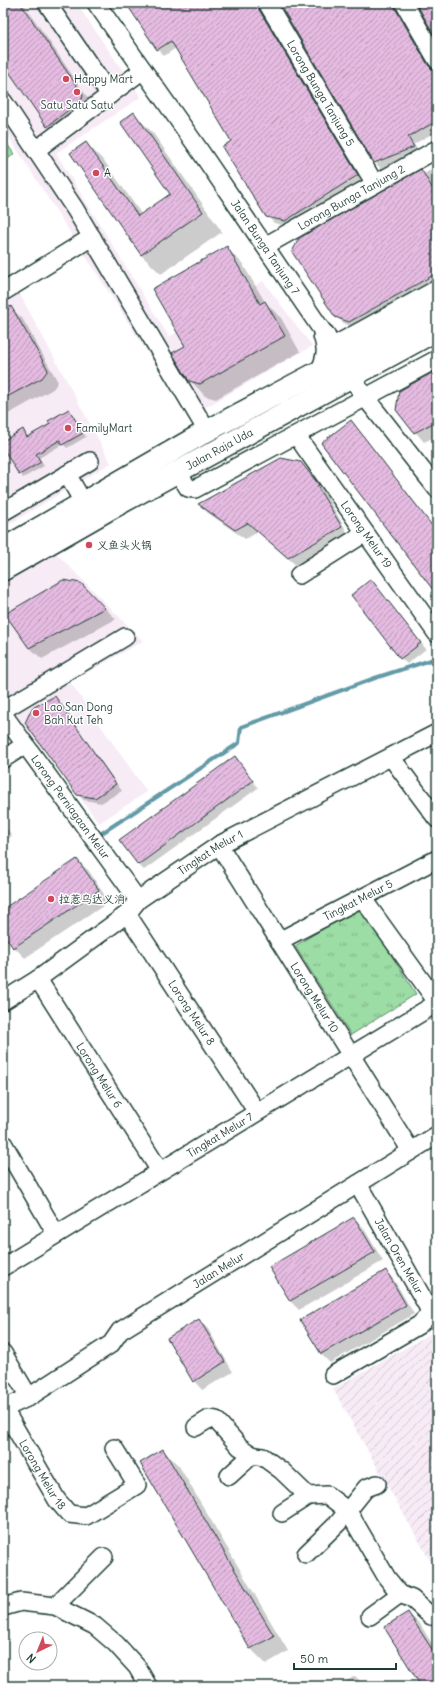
<svg xmlns="http://www.w3.org/2000/svg" width="440" height="1689" font-family="Delius,'LXGW WenKai TC',sans-serif">
<style>
.built{fill:#f7ebf6}
.industrial{fill:url(#industrial-furrows)}
.grass{fill:url(#grass-tufts);stroke:#5e8c6c}
.shadow{fill:#0003}
.lines{fill:none;stroke-linecap:round;stroke-linejoin:round}
.stream{stroke:#639aa7;stroke-width:4}
.building{fill:url(#building-hatch);stroke:#1f3d34}
.minor-casing{stroke:#1f3d34;stroke-width:20}
.major-casing{stroke:#1f3d34;stroke-width:24}
.minor{stroke:#fff;stroke-width:17}
.major{stroke:#fff;stroke-width:21}
.poi-dot{fill:#d1495b;stroke:#fff;stroke-width:1.5}
.labels{text-anchor:middle;dominant-baseline:central;stroke-width:3;stroke-linejoin:round;paint-order:stroke}
.poi-label{font-size:11px;fill:#1f3d34;stroke:#fff;text-anchor:start}
.street-label{font-size:11px;fill:#1f3d34;stroke:#fff}
</style>
<defs>
<pattern id="industrial-furrows" width="10" height="10" patternUnits="userSpaceOnUse"><rect width="10" height="10" fill="#f7ebf6"/><path d="M-1 1l2-2M0 10L10 0M9 11l2-2" fill="none" stroke="#d3cad4"/></pattern>
<pattern id="grass-tufts" width="24" height="20" patternUnits="userSpaceOnUse"><rect width="24" height="20" fill="#9cdca5"/><path d="M3 7l-1-3M5 7V3M7 7l1-3M15 17l-1-3M17 17v-4M19 17l1-3" fill="none" stroke="#7fb487"/></pattern>
<pattern id="building-hatch" width="6" height="6" patternUnits="userSpaceOnUse"><rect width="6" height="6" fill="#e5bbe1"/><path d="M-1 1l2-2M0 6l6-6M5 7l2-2" fill="none" stroke="#b999b7"/></pattern>
</defs>
<rect width="100%" height="100%" fill="#fff"/>
<filter id="ink" filterUnits="userSpaceOnUse"><feTurbulence type="fractalNoise" baseFrequency=".025" numOctaves="2"/><feDisplacementMap in="SourceGraphic" scale="8" xChannelSelector="R" yChannelSelector="G"/><feConvolveMatrix kernelMatrix="1 2 1 2 8 2 1 2 1" color-interpolation-filters="sRGB"/></filter>
<g filter="url(#ink)">
<g class="built">
<polygon points="3,3 76,3 141,97 56,153 169,337 263,281 312,346 189,417 3,128"/>
<polygon points="3,263 111,463 3,528"/>
<polygon points="55,552 143,641 70,682 147,792 99,823 3,697 3,583"/>
</g>
<polygon class="industrial" points="437,1330 437,1573 333,1389"/>
<g class="grass">
<polygon points="3,138 14,154 3,163"/>
<polygon points="360,906 416,994 351,1035 295,946"/>
</g>
<g class="shadow">
<polygon points="3,3 23,3 92,104 57,135 48,127 3,61"/>
<polygon points="127,3 266,3 263,11 264,16 364,182 291,227 274,223 267,216 232,141 176,48 164,56 158,49"/>
<polygon points="280,3 404,3 401,15 432,69 437,71 437,131 414,144 419,153 381,169 375,162"/>
<polygon points="134,114 153,133 222,232 161,274 141,255 71,153 86,143 105,162 142,215 172,194"/>
<polygon points="437,166 437,283 356,328 343,323 336,316 421,171 424,174"/>
<polygon points="226,247 242,263 265,302 281,318 300,352 216,399 205,396 190,380 186,347"/>
<polygon points="10,307 22,318 58,382 53,389 3,417 3,312"/>
<polygon points="437,371 437,436 424,442 397,410"/>
<polygon points="69,410 86,437 67,448 63,444 39,458 44,466 23,478 3,446 3,442 23,431 28,438 51,425"/>
<polygon points="300,462 310,472 327,495 326,495 350,537 298,567 258,532 245,539 208,513 199,504"/>
<polygon points="371,580 426,649 407,664 401,658"/>
<polygon points="81,584 116,619 42,659 30,648 6,614"/>
<polygon points="54,698 60,704 122,791 101,803 84,800 78,794"/>
<polygon points="235,758 258,788 144,870 138,865"/>
<polygon points="3,823 12,836 3,842"/>
<polygon points="77,860 89,871 109,902 25,958 14,947 3,932 3,910"/>
<polygon points="3,974 6,978 3,980"/>
<polygon points="354,1218 363,1227 383,1261 299,1310 290,1301"/>
<polygon points="386,1271 394,1280 414,1314 330,1363 321,1354 302,1320"/>
<polygon points="199,1320 208,1329 233,1372 202,1390 194,1381"/>
<polygon points="163,1450 179,1466 288,1651 266,1664 251,1649 141,1463"/>
<polygon points="408,1613 420,1624 437,1652 437,1686 422,1686"/>
<polygon points="355,1676 365,1686 338,1686"/>
</g>
<g class="lines">
<polyline class="stream" points="102,833 239,743 241,727 375,678 437,658"/>
</g>
<g class="building">
<polygon points="3,3 20,3 83,95 82,99 47,127 3,63"/>
<polygon points="126,3 257,3 258,8 358,175 285,221 266,217 222,147 231,141 171,41 157,50"/>
<polygon points="279,3 394,3 395,8 428,65 432,69 437,70 437,121 408,137 414,147 374,163"/>
<polygon points="416,3 437,3 437,40"/>
<polygon points="134,112 203,212 141,255 70,153 86,142 138,216 170,194 120,122"/>
<polygon points="421,169 437,196 437,273 349,322 335,317 292,252 299,238"/>
<polygon points="227,246 260,304 265,301 285,336 200,384 189,381 172,353 185,346 152,289"/>
<polygon points="11,306 48,370 42,378 3,399 3,310"/>
<polygon points="437,370 437,421 414,433 396,410 399,391"/>
<polygon points="69,409 83,433 62,445 60,440 36,454 41,462 19,475 3,448 3,441 23,429 27,437 50,424 48,421"/>
<polygon points="351,420 437,532 437,595 321,443"/>
<polygon points="281,458 301,462 319,485 317,486 342,527 288,558 248,523 235,530 198,504"/>
<polygon points="371,579 421,643 400,659 351,595"/>
<polygon points="63,580 81,583 105,608 29,648 5,614"/>
<polygon points="55,696 116,784 95,798 77,795 25,723 32,708"/>
<polygon points="235,756 253,781 138,865 119,840"/>
<polygon points="77,859 99,890 13,948 3,933 3,909"/>
<polygon points="354,1217 375,1252 290,1301 269,1267"/>
<polygon points="386,1270 406,1305 321,1354 300,1320"/>
<polygon points="199,1319 225,1362 193,1382 167,1338"/>
<polygon points="163,1449 274,1636 250,1649 140,1463"/>
<polygon points="408,1612 437,1657 437,1686 421,1686 384,1627"/>
</g>
<g class="lines">
<defs>
<g id="minor">
<polyline points="47,3 110,95"/>
<path id="s1" d="M96 3 198 148 332 345"/>
<path id="s2" d="M267 3 375 184"/>
<polyline points="404,3 437,60"/>
<polyline points="3,101 75,209 207,431"/>
<polyline points="36,150 143,70"/>
<path id="s3" d="M265 246 437 149"/>
<polyline points="3,292 92,237"/>
<polyline points="333,346 437,289"/>
<polyline points="344,366 365,397 437,489"/>
<path id="s4" d="M296 435 437 634"/>
<polyline points="178,472 188,488 195,489 437,359"/>
<polyline points="67,474 83,502"/>
<polyline points="3,512 90,461"/>
<polyline points="299,575 365,533"/>
<polyline points="3,710 125,637"/>
<path id="s5" d="M3 714 138 900"/>
<polyline points="391,757 437,819"/>
<polyline points="3,759 25,745"/>
<path id="s6" d="M219 845 411 1151"/>
<polyline points="363,899 437,1002"/>
<path id="s7" d="M127 914 257 1112"/>
<path id="s8" d="M279 941 437 859"/>
<path id="s9" d="M38 979 160 1171"/>
<path id="s10" d="M3 1001 38 979 127 914 138 900 219 845 437 733"/>
<polyline points="3,1143 56,1234"/>
<path id="s11" d="M3 1267 437 1003"/>
<polyline points="3,1353 29,1397"/>
<polyline points="333,1375 419,1325 427,1317 429,1309 358,1184"/>
<path id="s12" d="M3 1409 29 1397 111 1344 120 1331 437 1135"/>
<path id="s13" d="M4 1409 57 1500 69 1514 86 1516 137 1485 114 1448"/>
<polyline points="196,1427 209,1419 216,1420 240,1447 252,1455 263,1457 282,1471 308,1496 327,1495 348,1511 387,1578 400,1594 412,1599 431,1616 437,1617"/>
<polyline points="229,1476 252,1455"/>
<polyline points="282,1513 308,1496"/>
<polyline points="306,1554 338,1523 366,1488 377,1484"/>
<polyline points="55,1606 104,1557"/>
<polyline points="3,1607 21,1602 55,1606 95,1626 116,1644 137,1667 148,1686"/>
<polyline points="370,1616 400,1594"/>
</g>
<g id="major">
<path d="M322 371C328 355 329 351 324 335"/>
<polyline points="3,549 207,431 437,309"/>
<path id="s14" d="M3 570 108 510 437 330"/>
</g>
</defs>
<use href="#minor" class="minor-casing"/>
<use href="#major" class="major-casing"/>
<use href="#minor" class="minor"/>
<use href="#major" class="major"/>
</g>
</g>
<g class="poi-dot">
<circle cx="66" cy="79" r="4"/>
<circle cx="77" cy="92" r="4"/>
<circle cx="96" cy="173" r="4"/>
<circle cx="68" cy="428" r="4"/>
<circle cx="89" cy="545" r="4"/>
<circle cx="36" cy="713" r="4"/>
<circle cx="51" cy="899" r="4"/>
</g>
<g class="labels">
<g class="poi-label">
<text x="74" y="79">Happy Mart</text>
<text x="77" y="105" text-anchor="middle">Satu Satu Satu</text>
<text x="104" y="173">A</text>
<text x="76" y="428">FamilyMart</text>
<text x="97" y="545">义鱼头火锅</text>
<text x="44" y="707">Lao San Dong<tspan x="44" dy="13">Bah Kut Teh</tspan></text>
<text x="59" y="899">拉惹乌达义消</text>
</g>
<g class="street-label">
<text stroke="none"><textPath href="#s2" startOffset="105">Lorong Bunga Tanjung 5</textPath></text>
<text stroke="none"><textPath href="#s3" startOffset="99">Lorong Bunga Tanjung 2</textPath></text>
<text stroke="none"><textPath href="#s1" startOffset="297">Jalan Bunga Tanjung 7</textPath></text>
<text stroke="none"><textPath href="#s14" startOffset="248">Jalan Raja Uda</textPath></text>
<text stroke="none"><textPath href="#s4" startOffset="122">Lorong Melur 19</textPath></text>
<text stroke="none"><textPath href="#s5" startOffset="115">Lorong Perniagaan Melur</textPath></text>
<text stroke="none"><textPath href="#s10" startOffset="256">Tingkat Melur 1</textPath></text>
<text stroke="none"><textPath href="#s8" startOffset="89">Tingkat Melur 5</textPath></text>
<text stroke="none"><textPath href="#s6" startOffset="180">Lorong Melur 10</textPath></text>
<text stroke="none"><textPath href="#s7" startOffset="118">Lorong Melur 8</textPath></text>
<text stroke="none"><textPath href="#s9" startOffset="114">Lorong Melur 6</textPath></text>
<text stroke="none"><textPath href="#s11" startOffset="254">Tingkat Melur 7</textPath></text>
<text transform="translate(399 1256) rotate(60)">Jalan Oren Melur</text>
<text stroke="none"><textPath href="#s12" startOffset="258">Jalan Melur</textPath></text>
<text stroke="none"><textPath href="#s13" startOffset="76">Lorong Melur 18</textPath></text>
</g>
</g>
<rect width="440" height="1689" fill="none" stroke="#fff" stroke-width="16"/>
<rect x="8" y="8" width="424" height="1673" fill="none" stroke="#1f3d34" stroke-width="1.5" filter="url(#ink)"/>
<g transform="translate(38 1651) rotate(223)"><circle r="19" fill="#ffffff" stroke="#a5b1ae"/>
<path d="M0-3L7 15L0 10L-7 15Z" fill="#d1495b"/>
<text y="-6" font-size="11" font-weight="bold" text-anchor="middle" fill="#1f3d34">N</text>
</g>
<path d="M294 1663v6h102v-6" fill="none" stroke="#1f3d34" stroke-width="2"/>
<text x="300" y="1663" font-size="12" fill="#1f3d34" stroke="#ffffff" stroke-width="3" paint-order="stroke">50 m</text>
</svg>
